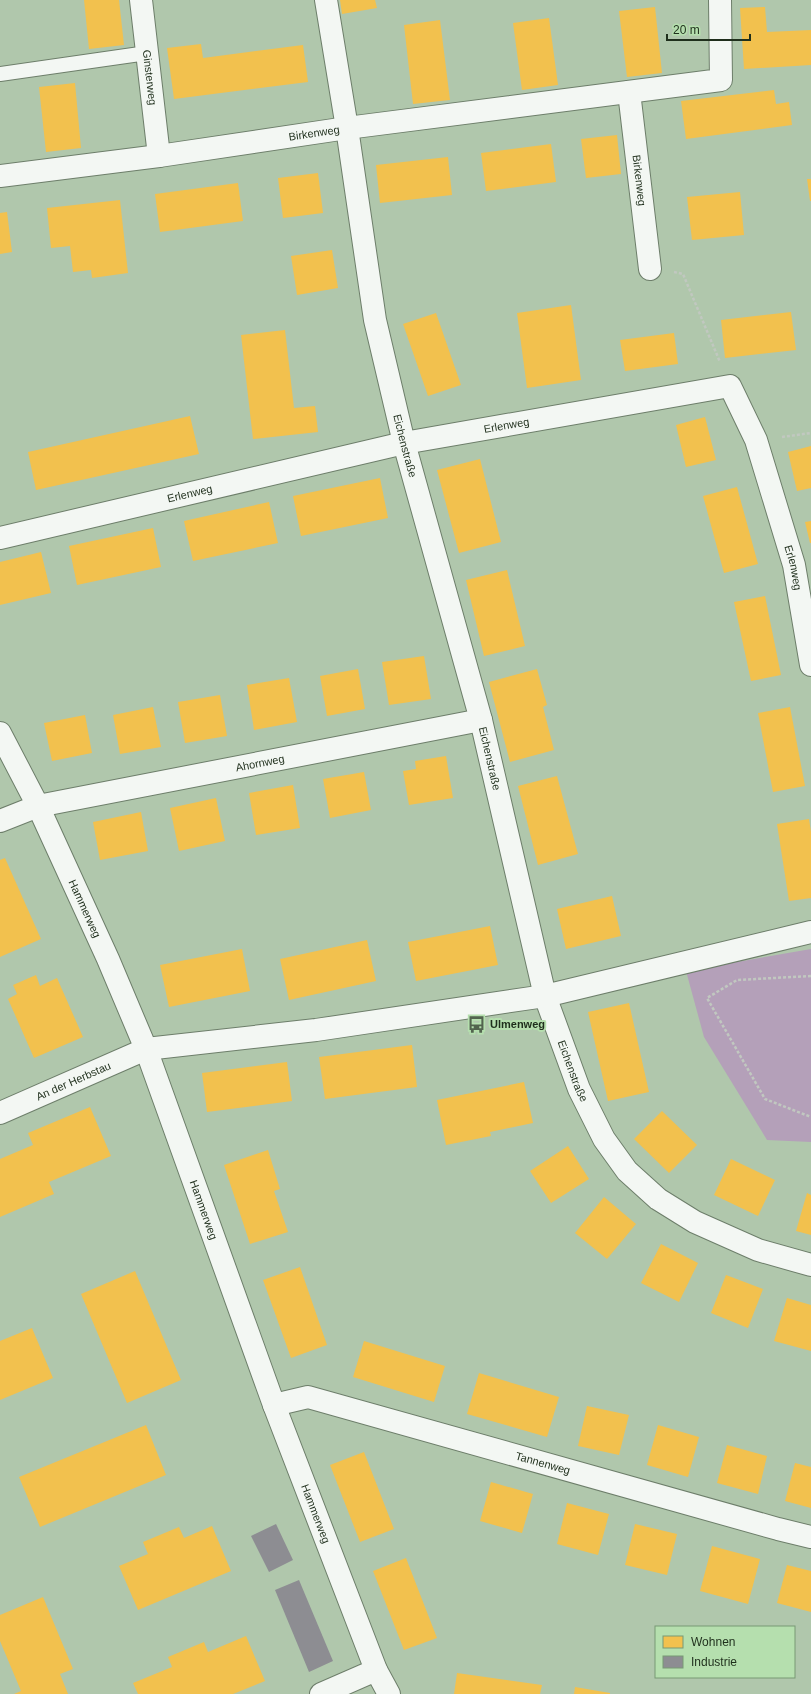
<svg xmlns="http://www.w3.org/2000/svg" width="811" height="1694" font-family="Arial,sans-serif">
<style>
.green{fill:#b4a0b9}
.homes{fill:#f2c14e}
.industry{fill:#8d8d92}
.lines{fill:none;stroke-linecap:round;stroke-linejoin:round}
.lane-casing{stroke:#6d7e6a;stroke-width:16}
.street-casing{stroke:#6d7e6a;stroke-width:24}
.path{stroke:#c1c8c0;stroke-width:2.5;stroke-dasharray:3 2;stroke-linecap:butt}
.lane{stroke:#f3f7f3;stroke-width:14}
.street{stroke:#f3f7f3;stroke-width:22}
.labels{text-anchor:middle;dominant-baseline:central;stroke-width:4;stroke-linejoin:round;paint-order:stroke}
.street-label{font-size:11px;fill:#1f2f1c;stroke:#b5dfae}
.poi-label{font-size:11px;font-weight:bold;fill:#1f2f1c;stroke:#b5dfae;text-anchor:start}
</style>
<rect width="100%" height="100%" fill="#b0c7ac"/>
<polygon class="green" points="811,949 811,1142 767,1140 704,1037 686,971"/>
<g class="homes">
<polygon points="84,0 119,0 124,45 89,49"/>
<polygon points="340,0 375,0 377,8 342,14"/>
<polygon points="655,7 662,73 627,77 619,11"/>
<polygon points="765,7 767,32 811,30 811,65 744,69 740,8"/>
<polygon points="549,18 558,85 522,90 513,23"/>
<polygon points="440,20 450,100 413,104 404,25"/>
<polygon points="201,44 203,58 303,45 308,82 174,99 167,48"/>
<polygon points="75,83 81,148 46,152 39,87"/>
<polygon points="774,90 776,104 789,102 792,125 686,139 681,101"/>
<polygon points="617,135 621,174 586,178 581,139"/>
<polygon points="551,144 556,182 486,191 481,153"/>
<polygon points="448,157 452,195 380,203 376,165"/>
<polygon points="318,173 323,213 283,218 278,178"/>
<polygon points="807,179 811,179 811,201 810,201"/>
<polygon points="238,183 243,221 160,232 155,194"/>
<polygon points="740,192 744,235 692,240 687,197"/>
<polygon points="120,200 128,273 92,278 91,270 73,272 70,246 51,248 47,208"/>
<polygon points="7,212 12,252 0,254 0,213"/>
<polygon points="332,250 338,288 297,295 291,256"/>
<polygon points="571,305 581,380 527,388 517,313"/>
<polygon points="791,312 796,350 725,358 721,320"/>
<polygon points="436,313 461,385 428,396 403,324"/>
<polygon points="285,330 294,408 315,406 318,432 253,439 241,335"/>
<polygon points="674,333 678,364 625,371 620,340"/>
<polygon points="190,416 199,454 36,490 28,452"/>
<polygon points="705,417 716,460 686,467 676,425"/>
<polygon points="811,446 811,488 797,491 788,452"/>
<polygon points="480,459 501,542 459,553 437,470"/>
<polygon points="380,478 388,518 301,536 293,496"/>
<polygon points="737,487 758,564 724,573 703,496"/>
<polygon points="269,502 278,543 193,561 184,521"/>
<polygon points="811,521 811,543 810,543 805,522"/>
<polygon points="153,528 161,567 77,585 69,546"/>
<polygon points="41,552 51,593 0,605 0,562"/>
<polygon points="507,570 525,646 484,656 466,580"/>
<polygon points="765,596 781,675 751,681 734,602"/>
<polygon points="424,656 431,699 389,705 382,662"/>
<polygon points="358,669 365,709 327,716 320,676"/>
<polygon points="537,669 547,705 543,707 554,750 510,762 489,682"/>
<polygon points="289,678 297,722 254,730 247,685"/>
<polygon points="220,695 227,736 185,743 178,702"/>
<polygon points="153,707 161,747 120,754 113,715"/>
<polygon points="790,707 805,786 773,792 758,713"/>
<polygon points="85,715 92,753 52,761 44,723"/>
<polygon points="446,756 453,798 409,805 403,771 416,769 415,761"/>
<polygon points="364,772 371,810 330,818 323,779"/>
<polygon points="557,776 578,854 538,865 518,786"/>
<polygon points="293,785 300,828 256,835 249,793"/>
<polygon points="216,798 225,841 179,851 170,808"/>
<polygon points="141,812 148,851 100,860 93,822"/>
<polygon points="809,819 811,832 811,898 789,901 777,824"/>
<polygon points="5,858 41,939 0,957 0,860"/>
<polygon points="612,896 621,936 566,949 557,909"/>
<polygon points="490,926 498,965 416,981 408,942"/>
<polygon points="367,940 376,981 289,1000 280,959"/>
<polygon points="242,949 250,991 169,1007 160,965"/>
<polygon points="36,975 40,986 57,978 83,1037 34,1058 8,999 17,994 13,985"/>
<polygon points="629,1003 649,1092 608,1101 588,1012"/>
<polygon points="412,1045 417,1087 325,1099 319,1057"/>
<polygon points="287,1062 292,1101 207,1112 202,1073"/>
<polygon points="524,1082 533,1123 490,1132 491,1136 446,1145 437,1100"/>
<polygon points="90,1107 111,1156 49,1182 54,1194 0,1217 0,1159 33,1145 28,1133"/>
<polygon points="662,1111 697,1145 669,1173 634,1139"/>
<polygon points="568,1146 589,1179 551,1203 530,1171"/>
<polygon points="268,1150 280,1189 274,1191 288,1232 250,1244 224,1165"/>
<polygon points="731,1159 775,1180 758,1216 714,1195"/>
<polygon points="807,1193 811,1195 811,1235 796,1231"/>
<polygon points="604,1197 636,1224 607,1259 575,1233"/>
<polygon points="661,1244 698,1263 679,1302 641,1283"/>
<polygon points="300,1267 327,1345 291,1358 263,1280"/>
<polygon points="135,1271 181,1380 127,1403 81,1294"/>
<polygon points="726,1275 763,1289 748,1328 711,1313"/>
<polygon points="787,1298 811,1305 811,1351 774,1341"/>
<polygon points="32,1328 53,1378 0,1400 0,1341"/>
<polygon points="364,1341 445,1366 434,1402 353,1377"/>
<polygon points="479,1373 559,1397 547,1437 467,1414"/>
<polygon points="587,1406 629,1415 619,1455 578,1446"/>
<polygon points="146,1425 166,1475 40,1527 19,1477"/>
<polygon points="658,1425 699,1437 688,1477 647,1465"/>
<polygon points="727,1445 767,1456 758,1494 717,1483"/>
<polygon points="364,1452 394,1529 360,1542 330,1465"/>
<polygon points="795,1463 811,1467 811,1508 785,1501"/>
<polygon points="491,1482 533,1494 522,1533 480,1521"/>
<polygon points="567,1503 609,1514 598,1555 557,1544"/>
<polygon points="635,1524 677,1534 667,1575 625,1565"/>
<polygon points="212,1526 231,1571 138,1610 119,1566 148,1554 143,1542 179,1527 184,1538"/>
<polygon points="712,1546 760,1559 748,1604 700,1591"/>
<polygon points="406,1558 437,1638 404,1650 373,1571"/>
<polygon points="787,1565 811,1571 811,1612 777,1603"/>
<polygon points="43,1597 73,1669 60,1674 68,1694 14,1694 21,1691 0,1641 0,1615"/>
<polygon points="246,1636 265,1681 233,1694 138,1694 133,1683 172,1667 168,1657 204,1642 208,1652"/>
<polygon points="457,1673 542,1685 540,1694 454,1694"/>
<polygon points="575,1687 610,1693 610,1694 574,1694"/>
</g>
<g class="industry">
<polygon points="276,1524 293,1560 269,1572 251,1536"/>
<polygon points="299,1580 333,1661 309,1672 275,1590"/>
</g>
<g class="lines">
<defs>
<polyline id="lane" points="0,74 147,53"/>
<g id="street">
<path id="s1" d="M141 0 159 156"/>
<path id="s2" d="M326 0 347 128 375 320 404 443 481 720 545 996 579 1089 604 1139 627 1171 658 1199 695 1222 758 1250 811 1265"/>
<path id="s3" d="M629 92 650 269"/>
<path id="s4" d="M0 176 159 156 347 128 721 80 720 0"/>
<path id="s5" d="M0 538 404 443 730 386 756 440 794 565 811 665"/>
<path id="s6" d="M0 733 38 806 108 959 146 1049 274 1405 376 1670 389 1694"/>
<path id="s7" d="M0 821 38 806 481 720"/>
<path id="s8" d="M0 1113 146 1049 316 1030 545 996 811 932"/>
<path id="s9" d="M274 1405 308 1397 778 1529 811 1537"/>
<polyline points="321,1694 376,1670"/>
</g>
</defs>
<use href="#lane" class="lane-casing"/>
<use href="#street" class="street-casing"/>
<g class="path">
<polyline points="674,272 683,274 720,362"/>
<polyline points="782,437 811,433"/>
<polyline points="811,976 737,980 707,998 765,1099 811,1117"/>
</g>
<use href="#lane" class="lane"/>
<use href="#street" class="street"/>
</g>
<defs>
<symbol id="bus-bare" viewBox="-9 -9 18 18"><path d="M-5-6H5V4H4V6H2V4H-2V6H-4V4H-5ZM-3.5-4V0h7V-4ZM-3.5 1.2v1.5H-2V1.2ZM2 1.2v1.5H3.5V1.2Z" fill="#52644e" stroke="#b5dfae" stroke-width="2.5" paint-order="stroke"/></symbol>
</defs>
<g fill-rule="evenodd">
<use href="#bus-bare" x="464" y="1012" width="25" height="25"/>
</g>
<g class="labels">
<g class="street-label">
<text stroke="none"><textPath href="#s1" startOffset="78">Ginsterweg</textPath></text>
<text stroke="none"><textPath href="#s4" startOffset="317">Birkenweg</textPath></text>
<text stroke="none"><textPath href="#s3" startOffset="89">Birkenweg</textPath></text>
<text stroke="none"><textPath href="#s5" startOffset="519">Erlenweg</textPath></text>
<text stroke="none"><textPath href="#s2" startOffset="453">Eichenstraße</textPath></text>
<text stroke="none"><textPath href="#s5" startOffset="195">Erlenweg</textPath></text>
<text stroke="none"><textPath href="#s5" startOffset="939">Erlenweg</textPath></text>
<text stroke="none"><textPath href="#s2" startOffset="777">Eichenstraße</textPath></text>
<text stroke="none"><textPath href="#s7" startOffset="267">Ahornweg</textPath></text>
<text stroke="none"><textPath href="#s6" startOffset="195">Hammerweg</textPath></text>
<text stroke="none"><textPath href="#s2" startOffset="1101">Eichenstraße</textPath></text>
<text stroke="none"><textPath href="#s8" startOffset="80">An der Herbstau</textPath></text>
<text stroke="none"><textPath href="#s6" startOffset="519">Hammerweg</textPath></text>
<text stroke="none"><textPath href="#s9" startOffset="279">Tannenweg</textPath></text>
<text stroke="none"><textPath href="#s6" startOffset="843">Hammerweg</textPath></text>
</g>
<g class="poi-label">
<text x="490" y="1024">Ulmenweg</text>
</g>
</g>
<rect x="655" y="1626" width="140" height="52" fill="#b5dfae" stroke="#799974"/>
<rect x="663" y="1636" width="20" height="12" fill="#f2c14e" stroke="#799974"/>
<text x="691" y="1646" font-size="12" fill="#1f2f1c">Wohnen</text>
<rect x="663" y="1656" width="20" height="12" fill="#8d8d92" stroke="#799974"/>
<text x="691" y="1666" font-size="12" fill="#1f2f1c">Industrie</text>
<path d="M667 34v6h83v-6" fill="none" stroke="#1f2f1c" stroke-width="2"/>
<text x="673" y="34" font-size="12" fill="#1f2f1c" stroke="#b5dfae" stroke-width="3" paint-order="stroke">20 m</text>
</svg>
